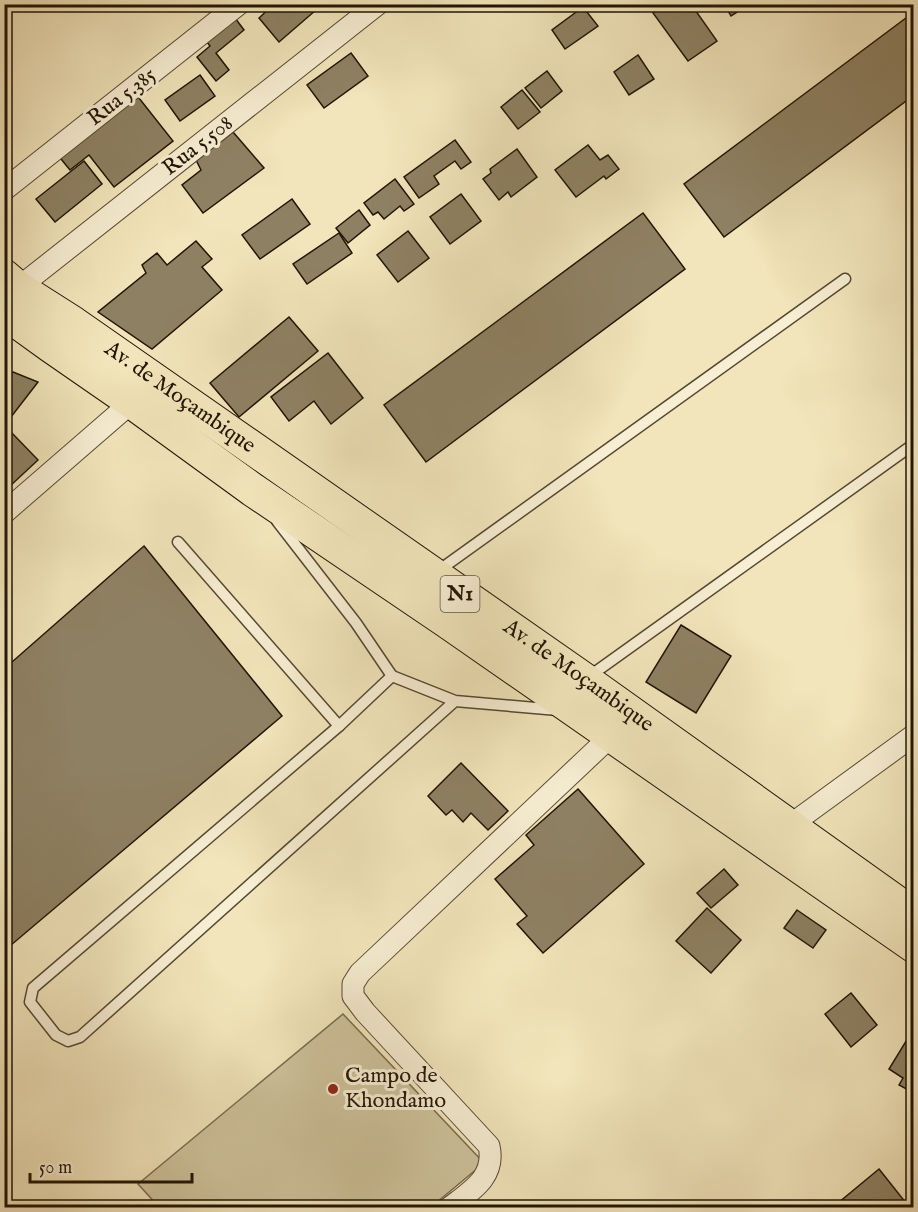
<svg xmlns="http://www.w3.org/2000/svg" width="918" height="1212" font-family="'IM FELL English',serif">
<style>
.green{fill:#cec29c;stroke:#786c50;stroke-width:1.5}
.building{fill:#8e8163;stroke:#211504;stroke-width:1.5}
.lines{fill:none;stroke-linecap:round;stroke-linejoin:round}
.service-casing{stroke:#554932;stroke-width:13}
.minor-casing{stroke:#554932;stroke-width:23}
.trunk-casing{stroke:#211504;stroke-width:35}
.service{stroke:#f7eed3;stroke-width:10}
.minor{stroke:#f7eed3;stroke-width:21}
.trunk{stroke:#f2e5bb;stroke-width:33}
.poi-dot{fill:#8f2418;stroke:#f7eed3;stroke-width:2}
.labels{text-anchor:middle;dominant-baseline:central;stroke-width:6;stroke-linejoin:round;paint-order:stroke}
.shield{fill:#f7eed3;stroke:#615642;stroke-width:1.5}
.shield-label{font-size:21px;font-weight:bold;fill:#211504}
.street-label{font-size:22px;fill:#211504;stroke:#f7eed3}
.poi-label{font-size:22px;fill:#211504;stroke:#f7eed3;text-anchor:start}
</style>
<rect width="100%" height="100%" fill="#f2e5bb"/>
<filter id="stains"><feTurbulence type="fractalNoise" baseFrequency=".00333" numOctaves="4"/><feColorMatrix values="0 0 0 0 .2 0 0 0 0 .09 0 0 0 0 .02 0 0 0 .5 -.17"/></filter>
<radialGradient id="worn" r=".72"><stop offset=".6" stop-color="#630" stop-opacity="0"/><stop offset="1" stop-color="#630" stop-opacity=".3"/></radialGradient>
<polygon class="green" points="343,1014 484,1163 431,1207 159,1207 138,1184"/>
<g class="building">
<polygon points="274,4 311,4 316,10 279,42 259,18"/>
<polygon points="665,4 691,4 717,41 688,61 653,13"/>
<polygon points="724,4 750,4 731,16"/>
<polygon points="583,7 598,26 565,49 552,30"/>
<polygon points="914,12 914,95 724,237 684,184"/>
<polygon points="232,14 244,30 216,53 229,70 216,81 197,57 210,46 203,37"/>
<polygon points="351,53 368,76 324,108 307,85"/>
<polygon points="638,55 654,79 629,95 614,72"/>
<polygon points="547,71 562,91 541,108 525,88"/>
<polygon points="200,75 215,96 180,121 165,100"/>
<polygon points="522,90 540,112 518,129 501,107"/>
<polygon points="135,93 173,141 114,187 89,155 70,170 57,154"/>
<polygon points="233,132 264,168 203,213 182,185 201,170 196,160"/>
<polygon points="455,140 471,162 461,169 455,161 434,176 439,184 419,198 404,177"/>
<polygon points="588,145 600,160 608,155 619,169 606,179 604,176 576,197 555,170"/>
<polygon points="517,149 537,177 511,197 508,192 499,200 483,179 491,173 490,169"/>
<polygon points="84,161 102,184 55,222 36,199"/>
<polygon points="395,179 414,204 404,211 400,206 384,219 378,212 373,215 364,203"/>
<polygon points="461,194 481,221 450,244 430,217"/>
<polygon points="292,199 310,224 260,259 242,235"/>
<polygon points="359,210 370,225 348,243 336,228"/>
<polygon points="643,213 685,269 426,462 384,405"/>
<polygon points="408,231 429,258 398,282 377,255"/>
<polygon points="339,233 352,253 307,284 293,264"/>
<polygon points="196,241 212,259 202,267 222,290 152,349 98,312 146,273 142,265 157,253 167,265"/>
<polygon points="289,317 318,351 239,417 210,383"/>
<polygon points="328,353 363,398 331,424 314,401 289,421 271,397"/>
<polygon points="13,372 38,382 4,426 4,382"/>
<polygon points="10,431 38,460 10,486 4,480 4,436"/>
<polygon points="144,546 282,716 4,951 4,669"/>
<polygon points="681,625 731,656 696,713 646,682"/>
<polygon points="461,763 508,811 488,830 471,813 463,822 452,810 446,815 428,796"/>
<polygon points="578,789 644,864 543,953 517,924 527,916 495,879 534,845 526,835"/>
<polygon points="724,869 738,885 711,908 697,893"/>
<polygon points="707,908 741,940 711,973 676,941"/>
<polygon points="797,910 826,930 813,948 784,928"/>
<polygon points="851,993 877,1025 851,1047 825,1014"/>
<polygon points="908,1038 914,1041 914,1093 899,1085 903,1078 889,1069"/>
<polygon points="879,1169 910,1208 832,1208"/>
</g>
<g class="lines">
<defs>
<g id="service">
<polyline points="277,521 356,623 392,676"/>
<polyline points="178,542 339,726"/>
<polyline points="438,571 845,279"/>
<polyline points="587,678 914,444"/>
<polyline points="455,701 80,1037 68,1041 56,1035 30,1002 33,988 339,726 392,676 455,701 558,710"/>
</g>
<g id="minor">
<polyline points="4,190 239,4"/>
<polyline points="18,288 378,4"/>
<polyline points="4,513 132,402"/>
<polyline points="789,826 914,735"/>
<path d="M449 1208C471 1191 496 1177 489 1146L365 1012 353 996V984L360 973 611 736"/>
</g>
<g id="trunk">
<path id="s1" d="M4 276 18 288 73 323 585 680 914 915"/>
<polyline points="4,312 51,346 132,402 253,490 448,622 914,946"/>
</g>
</defs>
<use href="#service" class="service-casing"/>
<use href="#minor" class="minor-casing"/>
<use href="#trunk" class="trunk-casing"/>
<use href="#service" class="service"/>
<use href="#minor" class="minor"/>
<use href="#trunk" class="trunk"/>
</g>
<circle class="poi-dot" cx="333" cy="1089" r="6"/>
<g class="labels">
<rect class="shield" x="440.5" y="576" width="39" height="36" rx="4.5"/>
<g class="shield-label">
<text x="460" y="594">N1</text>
</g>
<g class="street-label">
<text transform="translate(122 97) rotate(-38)">Rua 5.385</text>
<text transform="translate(198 146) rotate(-38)">Rua 5.508</text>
<text stroke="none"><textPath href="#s1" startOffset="214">Av. de Moçambique</textPath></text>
<text stroke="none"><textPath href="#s1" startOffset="700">Av. de Moçambique</textPath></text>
</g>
<g class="poi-label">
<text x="345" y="1076">Campo de<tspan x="345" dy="25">Khondamo</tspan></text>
</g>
</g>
<rect width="918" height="1212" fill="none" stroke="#f2e5bb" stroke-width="24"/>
<rect x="6" y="6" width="906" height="1200" fill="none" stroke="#211504" stroke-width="3"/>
<rect x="12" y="12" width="894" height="1188" fill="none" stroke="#211504" stroke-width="1.5"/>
<path d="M30 1173v9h162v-9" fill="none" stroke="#211504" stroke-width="3"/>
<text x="39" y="1173" font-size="18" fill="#211504" stroke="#f7eed3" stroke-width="4.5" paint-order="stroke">50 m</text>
<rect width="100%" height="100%" filter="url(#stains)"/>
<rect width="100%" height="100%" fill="url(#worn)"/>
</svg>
